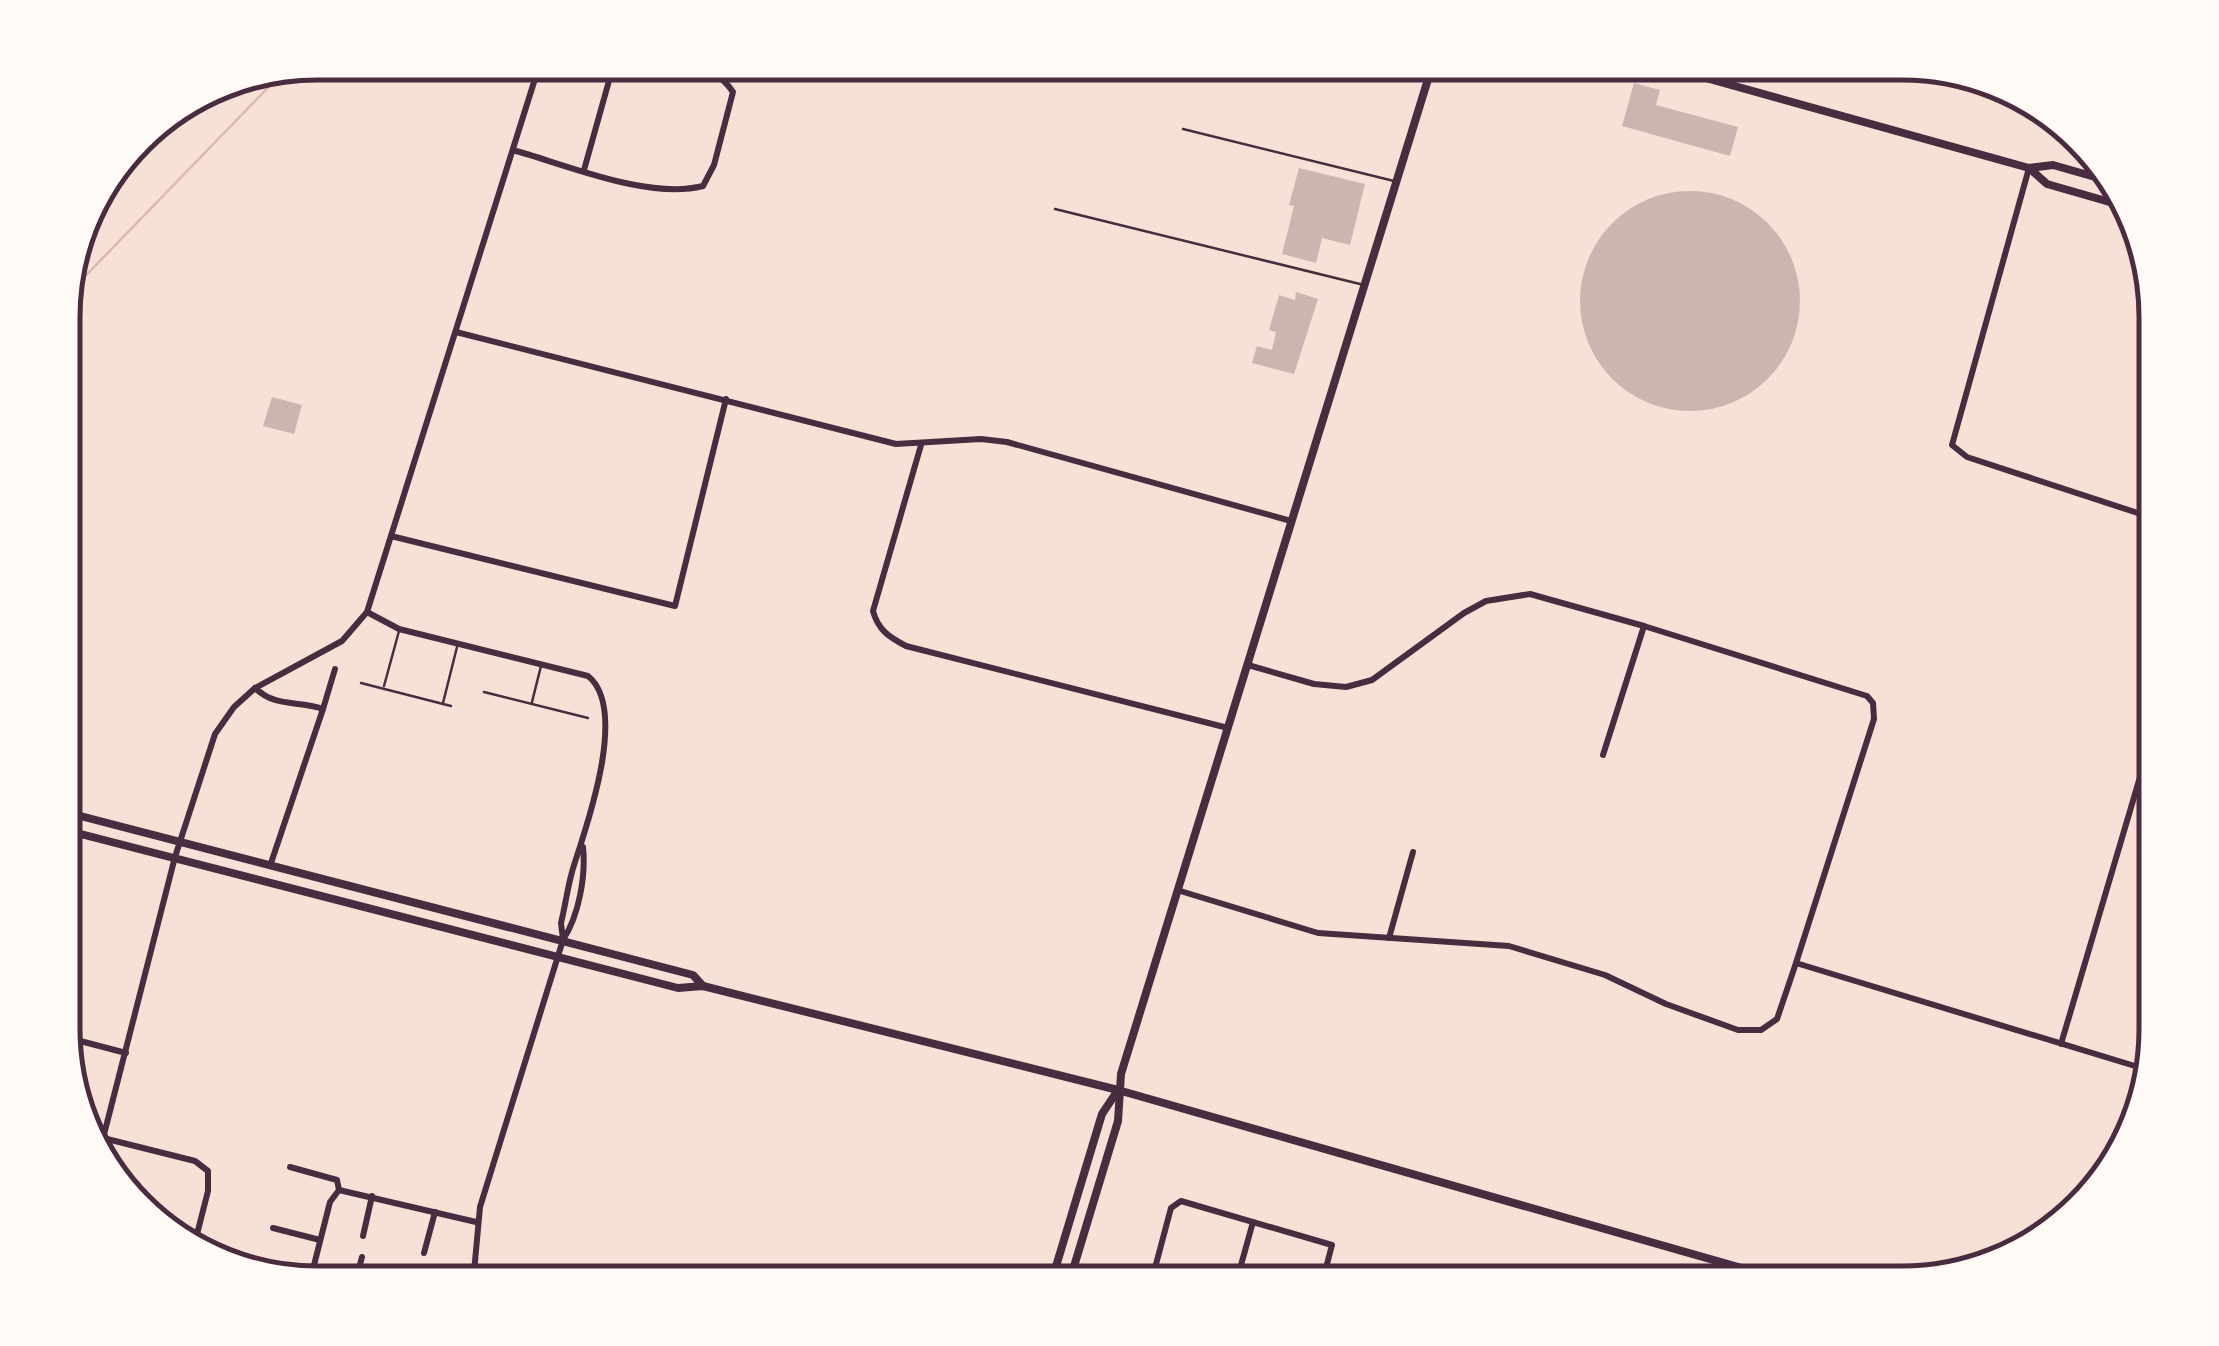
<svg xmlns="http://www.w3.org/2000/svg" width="2219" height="1346" font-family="Spectral,serif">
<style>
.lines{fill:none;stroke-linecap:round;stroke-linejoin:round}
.stream{stroke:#dcb8b0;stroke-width:2.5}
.building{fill:#ccb4b1}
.service{stroke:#4a2c40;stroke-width:2.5}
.minor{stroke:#4a2c40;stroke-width:6}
.tertiary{stroke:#4a2c40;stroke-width:8}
.secondary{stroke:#4a2c40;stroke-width:8}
.rim{fill:none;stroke:#4a2c40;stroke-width:5}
</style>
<rect width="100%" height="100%" fill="#f7e1d7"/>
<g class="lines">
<polyline class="stream" points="65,297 287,68"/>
</g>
<g class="building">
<polygon points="948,63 991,63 988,74"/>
<polygon points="1634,83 1660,90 1656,105 1738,127 1730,156 1622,126"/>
<polygon points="1299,168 1365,184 1350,245 1322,238 1316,263 1282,254 1294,206 1289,205"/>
<circle cx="1690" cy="301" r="110"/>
<polygon points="1296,292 1318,299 1294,374 1252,363 1257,346 1272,350 1276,332 1269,330 1279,295 1295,300"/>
<polygon points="272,397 302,405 294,434 263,426"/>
</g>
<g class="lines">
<g class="service">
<polyline points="1183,129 1394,181"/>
<polyline points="1055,209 1364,285"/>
<polyline points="361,683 451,706"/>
<polyline points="384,686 399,631"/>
<polyline points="484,692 588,718"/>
<polyline points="532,702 541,666"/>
<polyline points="443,703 457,647"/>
</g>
<g class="minor">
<path d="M513 150C567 165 649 200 703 186L714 165 733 92C720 73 706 68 684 63"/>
<polyline points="2029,168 1952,445 1967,457 2156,519"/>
<polyline points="584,170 614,63"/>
<polyline points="456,332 896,444 981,439 1007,442 1291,521"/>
<path d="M921 445 873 611C878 630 889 637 906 646L1228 728"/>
<polyline points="391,536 675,606 726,399"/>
<path d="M367 612 399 629 588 676C628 708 588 822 575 862 568 882 566 903 561 923L563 940"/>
<polyline points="1248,665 1314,684 1346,687 1372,680 1464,613 1486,601 1530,594 1644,626 1867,696 1873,703 1874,719 1796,963"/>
<path d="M255 688C276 708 297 700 323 709L270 866"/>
<polyline points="323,709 335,669"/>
<polyline points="1603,755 1644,626"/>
<polyline points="1177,890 1318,933 1509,946 1605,975 1666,1004 1738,1030 1761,1030 1777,1019 1796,963 2148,1070"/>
<polyline points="1389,938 1413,852"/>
<polyline points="65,1037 126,1053"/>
<polyline points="2061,1044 2156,723"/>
<polyline points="103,1138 195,1161 208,1171 208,1191 193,1250"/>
<polyline points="99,1154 175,857 215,734 234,707 255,688 342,641 367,612 540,63"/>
<polyline points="290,1167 337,1180 339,1190"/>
<polyline points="273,1228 320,1240"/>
<polyline points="363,1236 372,1196"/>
<polyline points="424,1253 435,1212"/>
<polyline points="313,1282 312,1273 330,1202 339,1190 476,1222"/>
<polyline points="355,1283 362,1257"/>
<polyline points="424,1283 427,1272"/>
<path d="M473 1283 480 1207 563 940C579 915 586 876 583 847"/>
<polyline points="1151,1283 1171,1208 1181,1201 1332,1245 1322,1283"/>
<polyline points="1236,1283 1253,1222"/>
<polyline points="1377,1283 1385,1283"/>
<path d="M1426 1283C1439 1265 1462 1278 1481 1283"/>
<polyline points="1740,1283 1744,1269"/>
</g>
<g class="tertiary">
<polyline points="1051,1283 1102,1114 1118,1090"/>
<polyline points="1069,1283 1118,1121 1121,1074 1433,63"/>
</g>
<g class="secondary">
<polyline points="1652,63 2029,168 2053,165 2116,183"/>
<polyline points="2029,168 2047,184 2127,207"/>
<polyline points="65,812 693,975 703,986"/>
<polyline points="65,830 678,988 703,986 1118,1090 1794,1283"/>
</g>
</g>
<path d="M0 0H2219V1346H0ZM317 80H1902A237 237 0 0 1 2139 317V1029A237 237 0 0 1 1902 1266H317A237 237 0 0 1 80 1029V317A237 237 0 0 1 317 80Z" fill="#fffaf5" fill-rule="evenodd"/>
<path class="rim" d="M317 80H1902A237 237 0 0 1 2139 317V1029A237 237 0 0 1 1902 1266H317A237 237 0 0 1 80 1029V317A237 237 0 0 1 317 80Z"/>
</svg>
